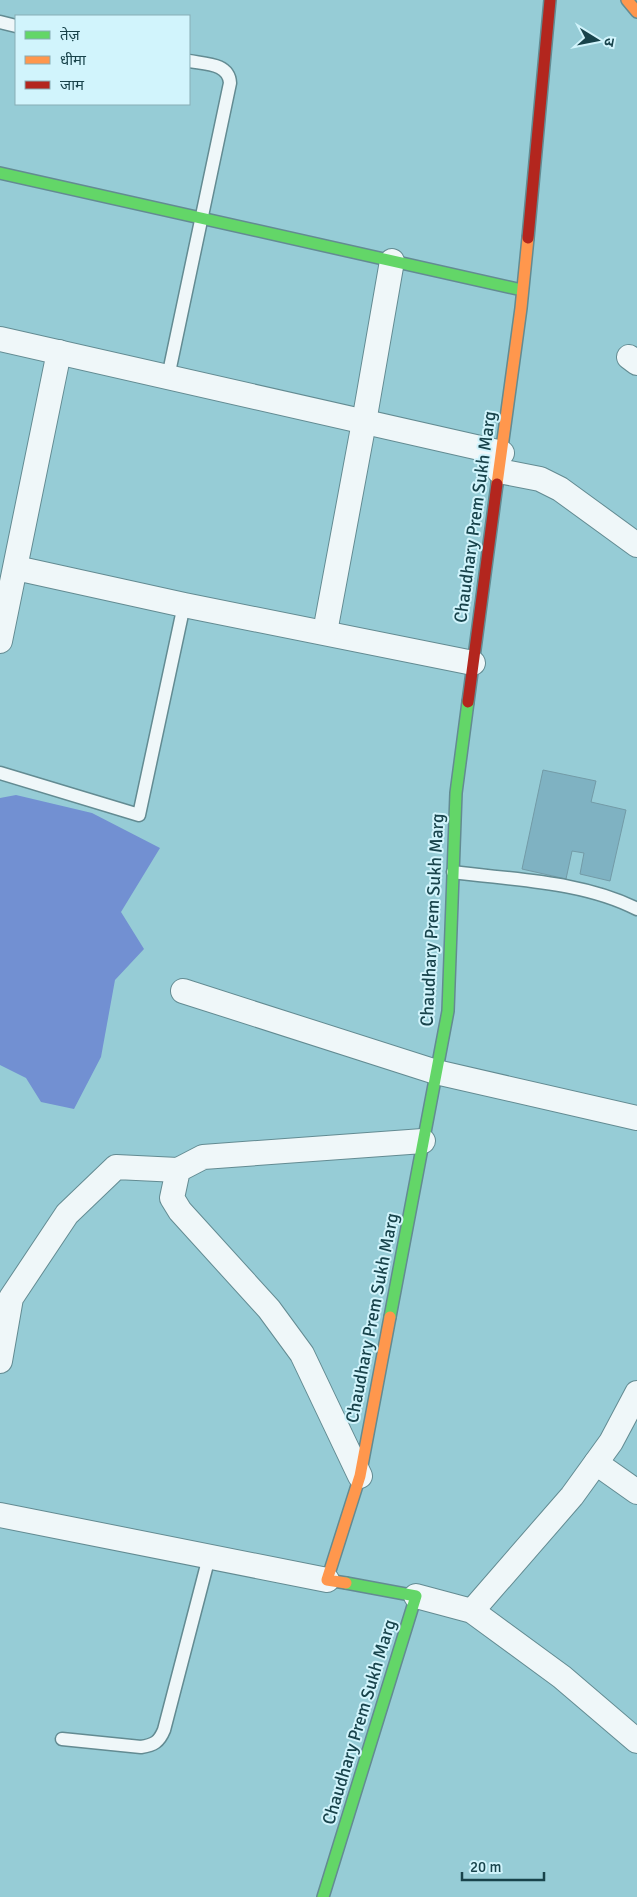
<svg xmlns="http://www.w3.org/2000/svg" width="637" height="1897" font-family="Signika,'Noto Sans Devanagari',sans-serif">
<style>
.water{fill:#7290d2}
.building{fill:#7fb2c2;stroke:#739ba7}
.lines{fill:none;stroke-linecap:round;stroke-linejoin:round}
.lane-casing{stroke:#638b92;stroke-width:15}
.street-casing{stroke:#638b92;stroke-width:26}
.fast-casing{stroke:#638b92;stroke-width:14}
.slow-casing{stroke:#638b92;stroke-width:14}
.jam-casing{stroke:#638b92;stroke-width:14}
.lane{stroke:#eff7f9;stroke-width:12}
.street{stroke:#eff7f9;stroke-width:24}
.fast{stroke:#63d668;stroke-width:11}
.slow{stroke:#ff974d;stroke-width:11}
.jam{stroke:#b3261e;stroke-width:11}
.labels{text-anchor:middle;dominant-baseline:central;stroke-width:4;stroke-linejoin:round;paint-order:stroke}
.street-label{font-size:18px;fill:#18434b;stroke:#d1f4fc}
</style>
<rect width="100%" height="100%" fill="#96ccd6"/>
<polygon class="water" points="16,795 92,813 160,848 121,912 144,949 115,980 101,1057 74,1109 41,1102 26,1078 0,1065 0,798"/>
<polygon class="building" points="543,770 596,781 591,802 626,810 610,881 580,874 584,853 572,851 566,879 522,869"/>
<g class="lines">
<defs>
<g id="lane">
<polyline points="0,22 16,26"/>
<path d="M168 377 230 83C229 63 205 64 189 61"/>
<polyline points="0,773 139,815 184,605"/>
<path d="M453 872C513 880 583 881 637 909"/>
<path d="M62 1739 141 1747C154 1745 159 1742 164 1730L209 1557"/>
</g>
<g id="street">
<polyline points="0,339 502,453"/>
<polyline points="629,357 637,363"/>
<polyline points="499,471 540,479 560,489 637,545"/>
<polyline points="16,568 184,605 473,663"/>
<polyline points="325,632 364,422 392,261"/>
<polyline points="0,641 59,352"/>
<polyline points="183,991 436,1072 637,1118"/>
<polyline points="0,1361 11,1298 67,1214 116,1167 178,1170"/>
<polyline points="596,1463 637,1492"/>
<polyline points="360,1476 302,1354 269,1309 180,1211 172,1198 178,1170 203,1157 423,1141"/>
<polyline points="0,1515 327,1580"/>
<polyline points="416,1596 472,1611 562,1677 637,1741"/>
<polyline points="472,1611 572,1496 611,1442 637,1393"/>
</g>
<g id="fast">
<polyline points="0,173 522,290"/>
<polyline points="390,1317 448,1011 456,793 468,702"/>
<polyline points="323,1897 416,1596 346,1583"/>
</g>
<g id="slow">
<polyline points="627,0 637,12"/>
<polyline points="497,484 521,308 528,238"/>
<polyline points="346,1583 327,1580 360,1476 390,1317"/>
</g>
<g id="jam">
<polyline points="528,238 550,0"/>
<polyline points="468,702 497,484"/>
</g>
</defs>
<use href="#lane" class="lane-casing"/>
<use href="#street" class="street-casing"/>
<use href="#fast" class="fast-casing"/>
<use href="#slow" class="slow-casing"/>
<use href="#jam" class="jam-casing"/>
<use href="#lane" class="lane"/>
<use href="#street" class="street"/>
<use href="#fast" class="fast"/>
<use href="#slow" class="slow"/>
<use href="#jam" class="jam"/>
</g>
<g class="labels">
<g class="street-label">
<text transform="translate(475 517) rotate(-82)">Chaudhary Prem Sukh Marg</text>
<text transform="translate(432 920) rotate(-87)">Chaudhary Prem Sukh Marg</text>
<text transform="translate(372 1318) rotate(-79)">Chaudhary Prem Sukh Marg</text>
<text transform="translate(359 1722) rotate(-73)">Chaudhary Prem Sukh Marg</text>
</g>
</g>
<rect x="15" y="15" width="175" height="90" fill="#d1f4fc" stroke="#87adb5"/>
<rect x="25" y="31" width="25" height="8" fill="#63d668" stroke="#87adb5"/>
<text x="60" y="40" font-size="15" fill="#18434b">तेज़</text>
<rect x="25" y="56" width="25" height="8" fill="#ff974d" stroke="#87adb5"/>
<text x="60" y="65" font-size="15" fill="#18434b">धीमा</text>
<rect x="25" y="81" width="25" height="8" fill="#b3261e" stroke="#87adb5"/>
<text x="60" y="90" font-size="15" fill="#18434b">जाम</text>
<g transform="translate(597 40) rotate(100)" stroke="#d1f4fc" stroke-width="4" paint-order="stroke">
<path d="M0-4L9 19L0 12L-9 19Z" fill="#18434b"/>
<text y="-8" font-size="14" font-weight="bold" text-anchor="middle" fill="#18434b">उ</text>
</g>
<path d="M462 1872v8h82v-8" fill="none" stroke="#18434b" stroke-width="2.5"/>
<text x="470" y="1872" font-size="15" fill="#18434b" stroke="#d1f4fc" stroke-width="4" paint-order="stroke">20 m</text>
</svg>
